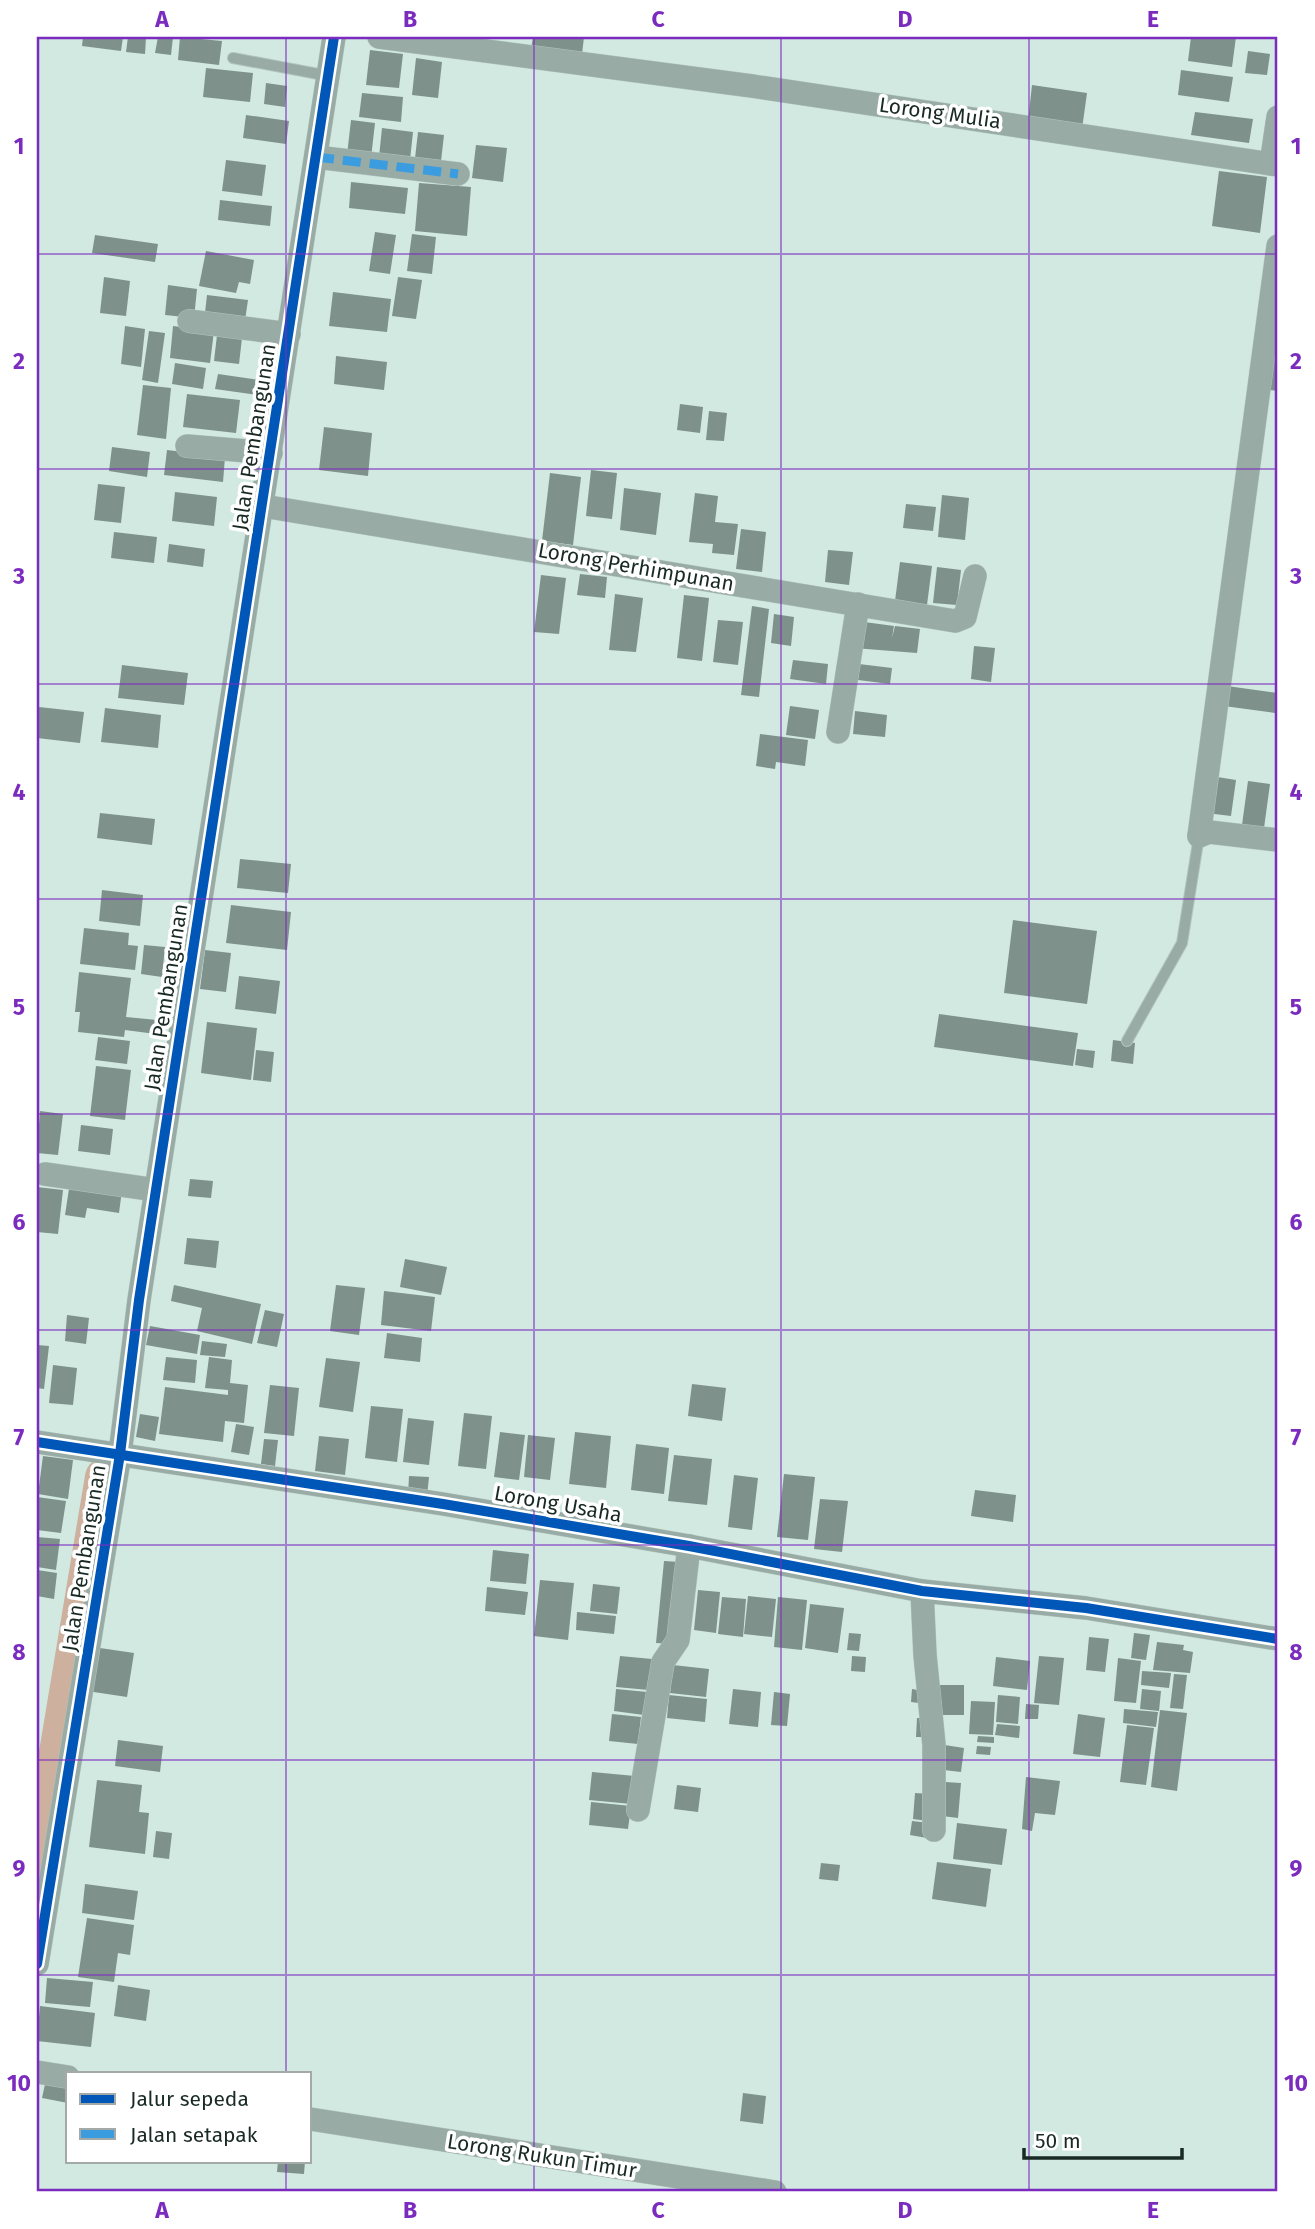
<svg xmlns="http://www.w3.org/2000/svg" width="1315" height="2229" font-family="'Fira Sans',sans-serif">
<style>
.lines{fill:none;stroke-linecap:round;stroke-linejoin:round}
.river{stroke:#cdb09e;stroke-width:38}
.building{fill:#7e918b}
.service-casing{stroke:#b2c5be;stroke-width:12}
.minor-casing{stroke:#b2c5be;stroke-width:24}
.service{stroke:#98aba4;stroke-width:10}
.minor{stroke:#98aba4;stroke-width:23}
.quiet{stroke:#3b9ce0;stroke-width:9;stroke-dasharray:18 9;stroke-linecap:butt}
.cycleway-casing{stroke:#fff;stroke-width:15}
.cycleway{stroke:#0057b8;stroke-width:10}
.grid{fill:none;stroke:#7b2cbf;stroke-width:2;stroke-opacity:0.55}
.labels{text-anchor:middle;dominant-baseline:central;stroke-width:7;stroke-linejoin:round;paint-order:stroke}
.street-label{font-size:21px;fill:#192a25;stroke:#fff}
.neatline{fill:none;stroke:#7b2cbf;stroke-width:2.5}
.grid-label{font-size:23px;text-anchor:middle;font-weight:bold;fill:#7b2cbf}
</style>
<rect width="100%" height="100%" fill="#d1e9e0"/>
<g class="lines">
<polyline class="river" points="37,1879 104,1477"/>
</g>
<g class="building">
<polygon points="83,37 123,37 121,51 82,46"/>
<polygon points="128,37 146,37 145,54 126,52"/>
<polygon points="158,37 173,37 171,55 155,53"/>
<polygon points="180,37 222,41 219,65 178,60"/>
<polygon points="533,37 584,37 582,54 531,49"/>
<polygon points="1191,37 1236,37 1232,67 1188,61"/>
<polygon points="370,50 403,54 399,88 366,85"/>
<polygon points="1248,51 1270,54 1267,75 1245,73"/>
<polygon points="416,58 442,62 438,98 412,95"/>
<polygon points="206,68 253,73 250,102 203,97"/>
<polygon points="1181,70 1233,77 1229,102 1178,95"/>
<polygon points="266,83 287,86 285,107 264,104"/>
<polygon points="1032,85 1087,93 1082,129 1028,122"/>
<polygon points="362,93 403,97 401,122 359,117"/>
<polygon points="1195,112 1253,119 1249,143 1191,135"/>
<polygon points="246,115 289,121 286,144 243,138"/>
<polygon points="351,120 375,123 371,158 347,155"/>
<polygon points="382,128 413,132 410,160 379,157"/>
<polygon points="418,132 444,135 440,170 414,167"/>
<polygon points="476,145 507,148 503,182 472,178"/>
<polygon points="226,160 266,165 262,196 222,191"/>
<polygon points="1219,171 1267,177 1260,233 1212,226"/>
<polygon points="351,182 408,188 405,214 349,208"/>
<polygon points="419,183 471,187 467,236 415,231"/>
<polygon points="220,200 272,206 270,226 218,220"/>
<polygon points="375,232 396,235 390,274 369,271"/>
<polygon points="412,234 436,237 432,274 407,271"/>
<polygon points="95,235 158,244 155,262 92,253"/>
<polygon points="206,251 254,260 250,284 239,282 236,293 199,286"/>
<polygon points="104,277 130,281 126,316 100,313"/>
<polygon points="398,277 422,280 416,319 392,316"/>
<polygon points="168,285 197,289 194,318 165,315"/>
<polygon points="333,292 391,299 387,332 329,326"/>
<polygon points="207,295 248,300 244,327 204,322"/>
<polygon points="125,326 145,329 141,367 121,364"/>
<polygon points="173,326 214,331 210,363 170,358"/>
<polygon points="149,331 165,333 158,383 142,380"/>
<polygon points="217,335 242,338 239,364 214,361"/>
<polygon points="1267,349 1278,350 1278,391 1263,389"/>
<polygon points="336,356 387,362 384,390 334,384"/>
<polygon points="175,363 206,368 203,389 172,384"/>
<polygon points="218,374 259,380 257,395 215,389"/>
<polygon points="143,385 171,388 166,439 137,435"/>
<polygon points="187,394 240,400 236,433 183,427"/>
<polygon points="680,404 703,407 700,433 677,430"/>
<polygon points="709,411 727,413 724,441 706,440"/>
<polygon points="324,427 372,433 368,476 319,470"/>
<polygon points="112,447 150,452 147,477 109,471"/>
<polygon points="167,450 225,457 223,482 164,475"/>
<polygon points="591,470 617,473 612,519 586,516"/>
<polygon points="550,473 581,477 573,545 542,541"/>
<polygon points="98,484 125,487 121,523 94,520"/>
<polygon points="624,488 661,493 656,535 620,530"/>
<polygon points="175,492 217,497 214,526 172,521"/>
<polygon points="695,493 718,496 715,522 738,524 734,555 712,553 713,544 689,542"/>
<polygon points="942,495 969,498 965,540 938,537"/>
<polygon points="906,504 936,507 933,531 903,528"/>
<polygon points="741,529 766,532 762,572 736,569"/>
<polygon points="114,532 157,537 154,563 111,558"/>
<polygon points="169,544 205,549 203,567 167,562"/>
<polygon points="828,550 853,552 849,585 825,582"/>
<polygon points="900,562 932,566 927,605 895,601"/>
<polygon points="937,567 961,570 957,605 933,603"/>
<polygon points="580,574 607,577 605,598 577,595"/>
<polygon points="541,575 566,578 559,634 534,632"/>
<polygon points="615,594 643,598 636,652 609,650"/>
<polygon points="684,595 709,598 702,661 677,658"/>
<polygon points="752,606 769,609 759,697 741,695"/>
<polygon points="774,614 794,617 791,646 771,643"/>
<polygon points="718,620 743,622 738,665 713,662"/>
<polygon points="857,621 894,626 892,638 895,626 920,629 917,653 854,648"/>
<polygon points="974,646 995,648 991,682 971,679"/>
<polygon points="793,660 828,664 826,684 790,679"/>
<polygon points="859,664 892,668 890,684 858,680"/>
<polygon points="122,665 188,673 184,705 118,698"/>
<polygon points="1227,686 1278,693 1275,713 1224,706"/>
<polygon points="790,706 819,710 815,739 786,735"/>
<polygon points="39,707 84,712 80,743 37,738"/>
<polygon points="105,708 161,715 158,748 101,742"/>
<polygon points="855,711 887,715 885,737 853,734"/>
<polygon points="760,734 808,740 805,766 776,762 775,769 756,766"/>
<polygon points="1211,776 1236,780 1231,816 1206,813"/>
<polygon points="1248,781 1270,784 1264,828 1242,825"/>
<polygon points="100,813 155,819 152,845 97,838"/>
<polygon points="240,859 291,864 288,893 237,888"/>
<polygon points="102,890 143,895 140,926 99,921"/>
<polygon points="231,905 291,912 287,950 226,943"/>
<polygon points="1013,920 1097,931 1087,1004 1004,993"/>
<polygon points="84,928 129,933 128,945 138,946 135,970 80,964"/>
<polygon points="144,945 165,947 162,977 141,974"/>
<polygon points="205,950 231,953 226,992 200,989"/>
<polygon points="79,972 131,978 126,1017 157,1020 156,1034 125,1030 124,1037 78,1032 80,1012 75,1012"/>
<polygon points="239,976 280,981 276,1014 235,1009"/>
<polygon points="939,1014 1078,1033 1073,1066 934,1047"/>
<polygon points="207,1022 257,1028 251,1080 201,1073"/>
<polygon points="98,1037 130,1041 127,1064 95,1060"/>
<polygon points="1113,1040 1135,1043 1133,1064 1111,1061"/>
<polygon points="1077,1049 1095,1051 1093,1068 1075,1065"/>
<polygon points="256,1050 274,1052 271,1082 253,1080"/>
<polygon points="96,1066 131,1070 125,1120 90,1116"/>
<polygon points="40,1111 63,1114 58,1155 37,1153"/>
<polygon points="81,1125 113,1129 110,1155 78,1151"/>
<polygon points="190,1179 213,1181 211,1198 188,1196"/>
<polygon points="70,1182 122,1190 119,1213 87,1208 85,1218 65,1215"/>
<polygon points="37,1187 63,1190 58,1234 37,1232"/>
<polygon points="187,1238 219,1241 216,1268 184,1264"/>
<polygon points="405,1259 447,1267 441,1295 400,1287"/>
<polygon points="174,1285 261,1304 252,1344 197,1331 202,1308 171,1301"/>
<polygon points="336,1285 365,1288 359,1335 330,1331"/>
<polygon points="384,1291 435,1297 431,1331 381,1325"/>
<polygon points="265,1310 284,1314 277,1347 257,1343"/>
<polygon points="67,1315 89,1318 86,1344 65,1341"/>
<polygon points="150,1326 200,1335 197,1354 146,1345"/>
<polygon points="387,1333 422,1338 420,1362 384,1358"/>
<polygon points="202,1341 227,1344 225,1357 200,1355"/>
<polygon points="37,1345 49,1346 44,1389 37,1388"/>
<polygon points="166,1357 197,1360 195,1383 163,1380"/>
<polygon points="209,1357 232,1360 230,1383 248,1385 244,1423 225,1421 223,1442 159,1434 165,1387 228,1395 228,1390 205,1388"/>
<polygon points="326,1358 360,1362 353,1412 319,1407"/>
<polygon points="53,1365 77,1368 73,1405 49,1403"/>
<polygon points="692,1384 726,1388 722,1421 688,1416"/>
<polygon points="270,1385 299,1388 294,1436 264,1433"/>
<polygon points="371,1406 403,1409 397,1462 365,1458"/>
<polygon points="464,1413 492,1416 486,1469 458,1466"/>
<polygon points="140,1414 159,1417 155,1441 136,1437"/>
<polygon points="408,1418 434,1421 429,1465 403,1462"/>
<polygon points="236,1424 254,1427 249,1455 231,1452"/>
<polygon points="500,1432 525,1435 519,1480 494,1477"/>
<polygon points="575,1432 611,1436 606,1488 569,1484"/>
<polygon points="528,1435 555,1438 550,1480 524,1477"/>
<polygon points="319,1436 349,1439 345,1475 315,1471"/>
<polygon points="264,1439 278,1440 275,1466 261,1464"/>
<polygon points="636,1444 669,1448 664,1494 631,1490"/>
<polygon points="674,1455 712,1459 707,1505 668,1501"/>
<polygon points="43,1456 73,1460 68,1499 38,1494"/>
<polygon points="784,1474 815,1477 808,1540 777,1537"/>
<polygon points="734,1475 758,1478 752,1530 728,1527"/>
<polygon points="409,1476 429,1477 427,1496 408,1495"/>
<polygon points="975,1490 1016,1495 1013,1522 971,1516"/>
<polygon points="37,1497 66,1501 61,1533 37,1530"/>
<polygon points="820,1499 848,1501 842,1552 814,1549"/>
<polygon points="37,1537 60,1539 56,1570 37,1567"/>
<polygon points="493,1550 529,1554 526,1584 490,1581"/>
<polygon points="664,1561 680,1562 672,1644 656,1643"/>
<polygon points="37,1570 57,1573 54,1599 37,1596"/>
<polygon points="540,1580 574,1583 568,1640 534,1636"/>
<polygon points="593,1584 620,1587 617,1614 590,1611"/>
<polygon points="487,1587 528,1592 525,1615 485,1611"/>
<polygon points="698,1590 720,1592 716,1633 694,1630"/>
<polygon points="748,1596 776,1599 772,1637 744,1634"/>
<polygon points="722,1597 746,1599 743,1637 718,1634"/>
<polygon points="778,1597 807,1600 802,1650 774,1647"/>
<polygon points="810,1604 844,1608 838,1653 805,1648"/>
<polygon points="577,1612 616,1616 614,1634 576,1630"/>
<polygon points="849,1633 861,1634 859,1651 847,1650"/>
<polygon points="1134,1633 1150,1635 1146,1660 1131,1658"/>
<polygon points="1089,1637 1109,1639 1105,1672 1086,1670"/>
<polygon points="1157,1642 1184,1645 1183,1650 1193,1652 1190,1673 1153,1670"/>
<polygon points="93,1647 134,1653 127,1697 87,1691"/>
<polygon points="620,1656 652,1659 649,1690 616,1687"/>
<polygon points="852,1656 866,1657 865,1672 851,1671"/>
<polygon points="1039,1656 1064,1658 1059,1705 1034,1703"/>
<polygon points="996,1657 1030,1661 1027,1690 993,1686"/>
<polygon points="1118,1658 1141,1661 1136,1703 1114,1701"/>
<polygon points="673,1665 709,1669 706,1697 670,1693"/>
<polygon points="1142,1671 1171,1673 1169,1688 1141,1685"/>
<polygon points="1174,1674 1187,1675 1183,1709 1170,1708"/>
<rect x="937" y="1685" width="27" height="30"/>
<polygon points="616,1689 647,1692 644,1715 614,1711"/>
<polygon points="733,1689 761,1692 758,1727 729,1724"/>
<polygon points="912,1689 929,1692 927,1704 911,1702"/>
<polygon points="1142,1689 1161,1691 1159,1711 1140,1709"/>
<polygon points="774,1692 790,1694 787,1726 771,1725"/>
<polygon points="669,1695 707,1699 705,1722 667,1718"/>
<polygon points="998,1695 1020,1697 1018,1724 996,1722"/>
<polygon points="971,1701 995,1702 993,1735 969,1734"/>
<polygon points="1026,1704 1039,1705 1038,1719 1025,1719"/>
<polygon points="1124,1709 1158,1712 1156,1727 1123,1723"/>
<polygon points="1160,1710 1187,1713 1177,1791 1151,1787"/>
<polygon points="612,1714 641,1717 638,1744 609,1741"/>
<polygon points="1078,1714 1105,1718 1100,1757 1073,1754"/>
<polygon points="917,1718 930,1718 930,1737 916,1737"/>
<polygon points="997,1724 1020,1726 1019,1738 995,1735"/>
<polygon points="1127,1725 1154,1728 1146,1785 1120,1782"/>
<polygon points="978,1736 994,1737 994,1743 977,1742"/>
<polygon points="118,1740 163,1746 160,1772 115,1766"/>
<polygon points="938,1744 964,1748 961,1772 935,1769"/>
<polygon points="977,1746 991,1747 990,1755 976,1754"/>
<polygon points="592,1772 635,1776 632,1804 589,1800"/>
<polygon points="1026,1777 1060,1781 1055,1815 1035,1813 1032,1831 1022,1829"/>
<polygon points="97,1780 142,1785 139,1812 149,1813 145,1854 89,1847"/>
<polygon points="945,1782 961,1783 958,1818 942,1816"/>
<polygon points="677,1785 701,1788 698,1812 674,1809"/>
<polygon points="915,1793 930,1794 928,1821 913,1819"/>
<polygon points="591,1802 631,1806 628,1829 589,1825"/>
<polygon points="912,1821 929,1823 927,1838 910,1835"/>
<polygon points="957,1823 1007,1829 1002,1865 953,1859"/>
<polygon points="156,1831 172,1833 169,1859 153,1857"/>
<polygon points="937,1862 991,1869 986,1907 932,1899"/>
<polygon points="821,1863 840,1865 838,1881 819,1879"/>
<polygon points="85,1884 138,1891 134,1920 82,1913"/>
<polygon points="87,1918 134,1925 130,1955 118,1953 114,1982 78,1977"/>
<polygon points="47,1978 93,1982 90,2007 45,2003"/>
<polygon points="118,1985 150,1990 146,2021 114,2016"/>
<polygon points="40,2006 95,2013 91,2047 37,2041"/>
<polygon points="47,2075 68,2079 68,2103 42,2098"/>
<polygon points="743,2093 766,2096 763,2124 740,2121"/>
<polygon points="278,2161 305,2161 304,2174 277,2172"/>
</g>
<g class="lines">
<defs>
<g id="service">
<polyline points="233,58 329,76"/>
<polyline points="1127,1041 1182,943 1199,836"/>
</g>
<g id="minor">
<polyline points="379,37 752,86 1278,165"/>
<polyline points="316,157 458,174"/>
<polyline points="1271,164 1278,117"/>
<polyline points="189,321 289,334"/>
<polyline points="187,446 271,453"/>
<polyline points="263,506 955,621 965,617 975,576"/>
<polyline points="838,732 858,604"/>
<polyline points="1199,836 1278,246"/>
<polyline points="1199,836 1209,832 1278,840"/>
<polyline points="45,1174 156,1190"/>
<polyline points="37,1442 443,1504 689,1546 922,1591 1086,1608 1278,1639"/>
<polyline points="922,1591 925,1655 934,1745 934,1830"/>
<polyline points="638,1810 663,1662 678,1640 689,1546"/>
<polyline points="37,1964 120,1454 139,1300 334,37"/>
<polyline points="37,2072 68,2077"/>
<polyline points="310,2119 775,2192"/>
</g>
</defs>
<use href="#service" class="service-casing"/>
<use href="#minor" class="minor-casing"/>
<use href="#service" class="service"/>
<use href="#minor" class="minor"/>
<polyline class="quiet" points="316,157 458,174"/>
<defs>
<g id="cycleway">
<polyline points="37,1442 443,1504 689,1546 922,1591 1086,1608 1278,1639"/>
<polyline points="37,1964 120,1454 139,1300 334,37"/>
</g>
</defs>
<use href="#cycleway" class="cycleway-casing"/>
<use href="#cycleway" class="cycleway"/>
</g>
<path class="grid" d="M286 37V2073M534 37V2192M781 37V2192M1029 37V2192M37 254H1278M37 469H1278M37 684H1278M37 899H1278M37 1114H1278M37 1330H1278M37 1545H1278M37 1760H1278M37 1975H1278M286 2161V2192"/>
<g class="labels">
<g class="street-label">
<text transform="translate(940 113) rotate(8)">Lorong Mulia</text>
<text transform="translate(254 437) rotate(-81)">Jalan Pembangunan</text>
<text transform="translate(636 567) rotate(10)">Lorong Perhimpunan</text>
<text transform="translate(166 997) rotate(-81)">Jalan Pembangunan</text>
<text transform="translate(558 1504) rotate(10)">Lorong Usaha</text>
<text transform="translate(84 1558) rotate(-81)">Jalan Pembangunan</text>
<text transform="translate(542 2156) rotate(9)">Lorong Rukun Timur</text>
</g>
</g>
<rect width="1315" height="2229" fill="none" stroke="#ffffff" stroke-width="77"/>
<rect x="66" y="2072" width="245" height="91" fill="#ffffff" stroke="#a3aaa8" stroke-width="2"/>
<rect x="80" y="2094" width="35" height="10" fill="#0057b8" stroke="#a3aaa8" stroke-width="2"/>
<text x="130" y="2106" font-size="21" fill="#192a25">Jalur sepeda</text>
<rect x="80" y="2129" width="35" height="10" fill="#3b9ce0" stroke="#a3aaa8" stroke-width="2"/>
<text x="130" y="2142" font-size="21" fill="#192a25">Jalan setapak</text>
<path d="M1024 2148v10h158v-10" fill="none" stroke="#192a25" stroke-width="3.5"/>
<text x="1035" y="2148" font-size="21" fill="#192a25" stroke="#ffffff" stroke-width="5" paint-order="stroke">50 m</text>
<rect x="38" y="38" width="1238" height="2152" class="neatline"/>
<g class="grid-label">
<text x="162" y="27">A</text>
<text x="410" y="27">B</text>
<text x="658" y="27">C</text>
<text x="905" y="27">D</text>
<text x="1153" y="27">E</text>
<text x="19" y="154">1</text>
<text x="1296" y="154">1</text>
<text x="19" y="369">2</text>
<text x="1296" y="369">2</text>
<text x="19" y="584">3</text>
<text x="1296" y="584">3</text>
<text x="19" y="800">4</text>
<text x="1296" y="800">4</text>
<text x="19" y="1015">5</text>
<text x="1296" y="1015">5</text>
<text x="19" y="1230">6</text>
<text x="1296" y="1230">6</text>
<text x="19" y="1445">7</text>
<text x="1296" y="1445">7</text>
<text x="19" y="1660">8</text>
<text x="1296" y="1660">8</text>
<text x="19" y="1876">9</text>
<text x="1296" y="1876">9</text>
<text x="19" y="2091">10</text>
<text x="1296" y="2091">10</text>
<text x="162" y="2218">A</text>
<text x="410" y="2218">B</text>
<text x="658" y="2218">C</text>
<text x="905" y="2218">D</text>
<text x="1153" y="2218">E</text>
</g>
</svg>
